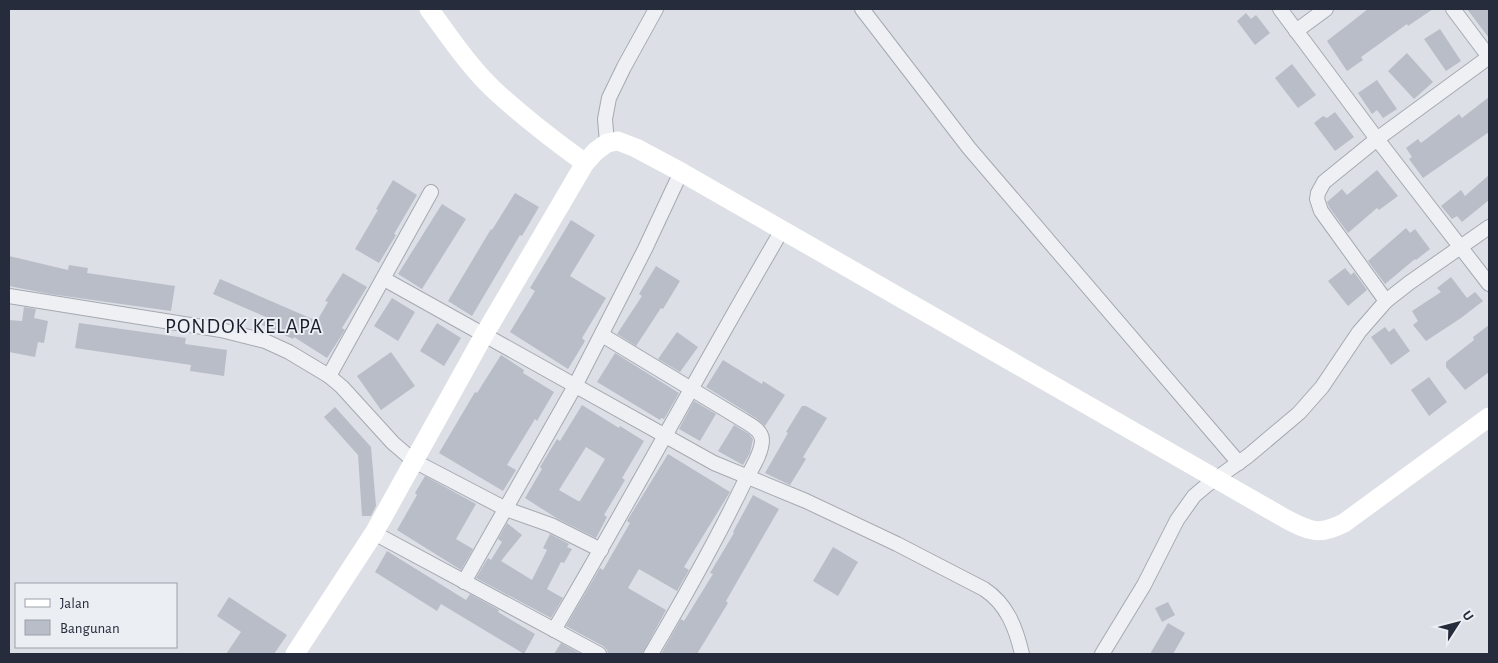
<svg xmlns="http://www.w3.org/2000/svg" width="1498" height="663" font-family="'Alegreya Sans',sans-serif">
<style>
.building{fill:#b9bdc8;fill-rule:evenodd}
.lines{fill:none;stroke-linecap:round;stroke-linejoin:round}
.street-casing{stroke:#a5a9b2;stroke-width:16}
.street{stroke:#eef0f4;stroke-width:14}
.secondary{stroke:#fff;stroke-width:19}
.labels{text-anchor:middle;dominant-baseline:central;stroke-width:4;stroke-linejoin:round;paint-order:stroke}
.quarter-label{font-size:21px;letter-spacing:1px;fill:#191d2b;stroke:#ebeef3}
</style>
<rect width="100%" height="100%" fill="#dcdfe5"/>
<g class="building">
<polygon points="1368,9 1433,9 1408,26 1407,24 1361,57 1363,60 1347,71 1327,41"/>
<polygon points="1467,9 1489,9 1489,38"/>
<polygon points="1246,13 1251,19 1256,15 1270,33 1255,45 1237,21"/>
<polygon points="1440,29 1461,61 1446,71 1424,39"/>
<polygon points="1407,53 1433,82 1414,99 1388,71"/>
<polygon points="1292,64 1316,95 1298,108 1275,78"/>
<polygon points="1377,80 1397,109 1383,118 1377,110 1372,114 1358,93"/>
<polygon points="1489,97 1489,132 1423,178 1409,159 1412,157 1406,148 1418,139 1421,143 1459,114 1462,118"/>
<polygon points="1335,112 1354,137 1335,151 1314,123 1323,116 1327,118"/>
<polygon points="1377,170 1398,196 1379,210 1377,208 1348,233 1329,207 1327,202 1342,189 1347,195"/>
<polygon points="1489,175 1489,200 1462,222 1457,216 1452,219 1441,206 1461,190 1465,196"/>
<polygon points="393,180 417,195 394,234 396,235 379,263 355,249 378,210 376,209"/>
<polygon points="515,193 539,207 522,236 520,235 472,316 448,301 491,229 492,230"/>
<polygon points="442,204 466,219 422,289 398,274"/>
<polygon points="571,220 595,235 570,276 606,298 582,338 585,341 568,369 510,332 535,291 530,288"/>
<polygon points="1406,228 1410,233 1415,229 1430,249 1416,260 1415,259 1385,284 1368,261"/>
<polygon points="9,256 68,270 69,265 88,268 87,273 175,286 171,311 50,294 9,286"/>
<polygon points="656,266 680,281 663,309 661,308 636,346 617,334 642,296 639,294"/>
<polygon points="1345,268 1351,275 1354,272 1367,290 1348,306 1328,281"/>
<polygon points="343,273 367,287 342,328 345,330 327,358 294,337 293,339 262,325 266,317 213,294 220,279 317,321 328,302 325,301"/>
<polygon points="1451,277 1467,298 1475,292 1483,301 1461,318 1426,341 1413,325 1418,321 1412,311 1441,292 1437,288"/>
<polygon points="392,298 415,312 398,341 374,326"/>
<polygon points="24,307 36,309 34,318 48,321 44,343 38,342 35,357 9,352 9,320 22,321"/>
<polygon points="79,323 186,338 185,344 227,350 224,376 190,371 191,365 75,348"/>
<polygon points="437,323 461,338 444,366 420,351"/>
<polygon points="1489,325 1489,372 1465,390 1446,367 1446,362 1474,340 1473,337"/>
<polygon points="1385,327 1389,332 1394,328 1410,351 1391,365 1371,337"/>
<polygon points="677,332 698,347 680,372 658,359"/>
<polygon points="391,352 415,386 381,410 357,376"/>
<polygon points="615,353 679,393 664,419 661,418 660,420 597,382"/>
<polygon points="501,355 524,370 523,373 554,392 537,421 535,419 507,465 516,470 503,491 439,453 475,392 477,393"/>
<polygon points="723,360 762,384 763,381 785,395 765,426 756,418 706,387"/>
<polygon points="1429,377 1447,402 1429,416 1411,390"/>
<polygon points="694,401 716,414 700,441 679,429"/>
<path d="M582 405 619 428 620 426 644 441 622 478 625 480 604 515 607 517 596 538 558 519 525 498 542 469 540 467 557 439 560 441ZM586 447 605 459 580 501H578L559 490Z"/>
<polygon points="802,406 806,406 827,418 803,457 806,459 790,485 765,473 788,433 786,432"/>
<polygon points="335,407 371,447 376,506 371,516 362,516 358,455 324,417"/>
<polygon points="734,425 749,434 753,439 750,453 743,465 718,451"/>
<polygon points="668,454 730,492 684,567 689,570 677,591 639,569 628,588 666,610 642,654 608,654 607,650 603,646 566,626 600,568 603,570 630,523 627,521"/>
<polygon points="425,476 476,504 456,539 473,549 461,570 397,530 417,495 415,493"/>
<polygon points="753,495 779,509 726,601 728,603 697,654 661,654 681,619 684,621 713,574 710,573 734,533 733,532"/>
<polygon points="507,523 522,535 501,561 532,580 547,550 543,548 550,534 569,544 567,547 572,549 564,563 561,562 547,589 563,598 551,618 476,578 488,558 491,560 502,542 498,539"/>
<polygon points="833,547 858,562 838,596 813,581"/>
<polygon points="387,551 466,600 470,594 499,610 498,612 535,634 524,654 441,604 437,611 375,572"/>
<polygon points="229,597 287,635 274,654 226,654 241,632 217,616"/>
<polygon points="1168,602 1175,615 1162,622 1155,608"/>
<polygon points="1168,623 1185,633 1173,654 1150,654"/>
<polygon points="561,643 581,654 554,654"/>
</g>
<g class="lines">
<defs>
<g id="street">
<polyline points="862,9 969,148 1239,463"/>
<polyline points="1280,9 1377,139 1489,284"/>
<polyline points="1453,9 1489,57"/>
<polyline points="1296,31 1326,9"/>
<polyline points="607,143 605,119 609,98 624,67 656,9"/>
<path d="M384 279 714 463 806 501 897 544 984 589C1007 604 1016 628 1022 654"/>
<polyline points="9,296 221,330 265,341 289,352 329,376 342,387 393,443 414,461 506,509 551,525 601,550"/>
<polyline points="1386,301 1321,211 1317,199 1318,193 1324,182 1377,139 1489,57"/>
<path d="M602 335 741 419C749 424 762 430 762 440 762 454 750 471 744 483 716 541 684 598 651 654"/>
<polyline points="329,376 431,192"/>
<polyline points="374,533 599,654"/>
<polyline points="464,582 575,386 645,249 681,172"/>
<path d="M554 630C632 498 704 363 782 230"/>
<polyline points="1102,654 1144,585 1177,520 1194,496 1207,485 1248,456 1299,413 1322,387 1359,332 1386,301 1409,283 1489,227"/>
</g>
</defs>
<use href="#street" class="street-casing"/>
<use href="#street" class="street"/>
<g class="secondary">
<path d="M429 9C449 36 468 65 493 89 522 116 553 140 585 163"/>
<path d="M295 654 374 533 484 335 585 163 596 151 607 143 618 141 636 148 681 172 1286 519C1309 531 1319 536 1344 523L1489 417"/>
</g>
</g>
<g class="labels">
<g class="quarter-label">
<text x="244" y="326">PONDOK KELAPA</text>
</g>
</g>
<rect width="1498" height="663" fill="none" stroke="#262c3b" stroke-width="20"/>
<rect x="15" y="583" width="162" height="65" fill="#ebeef3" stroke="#9ca0a9"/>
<rect x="25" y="599" width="25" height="8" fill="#ffffff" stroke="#9ca0a9"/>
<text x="60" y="608" font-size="15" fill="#262c3b">Jalan</text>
<rect x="25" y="620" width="25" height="15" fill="#b9bdc8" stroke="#9ca0a9"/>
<text x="60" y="633" font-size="15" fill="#262c3b">Bangunan</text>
<g transform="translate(1458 623) rotate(54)" stroke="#ebeef3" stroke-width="4" paint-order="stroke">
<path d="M0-4L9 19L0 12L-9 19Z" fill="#262c3b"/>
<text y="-8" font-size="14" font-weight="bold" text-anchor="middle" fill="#262c3b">U</text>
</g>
</svg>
